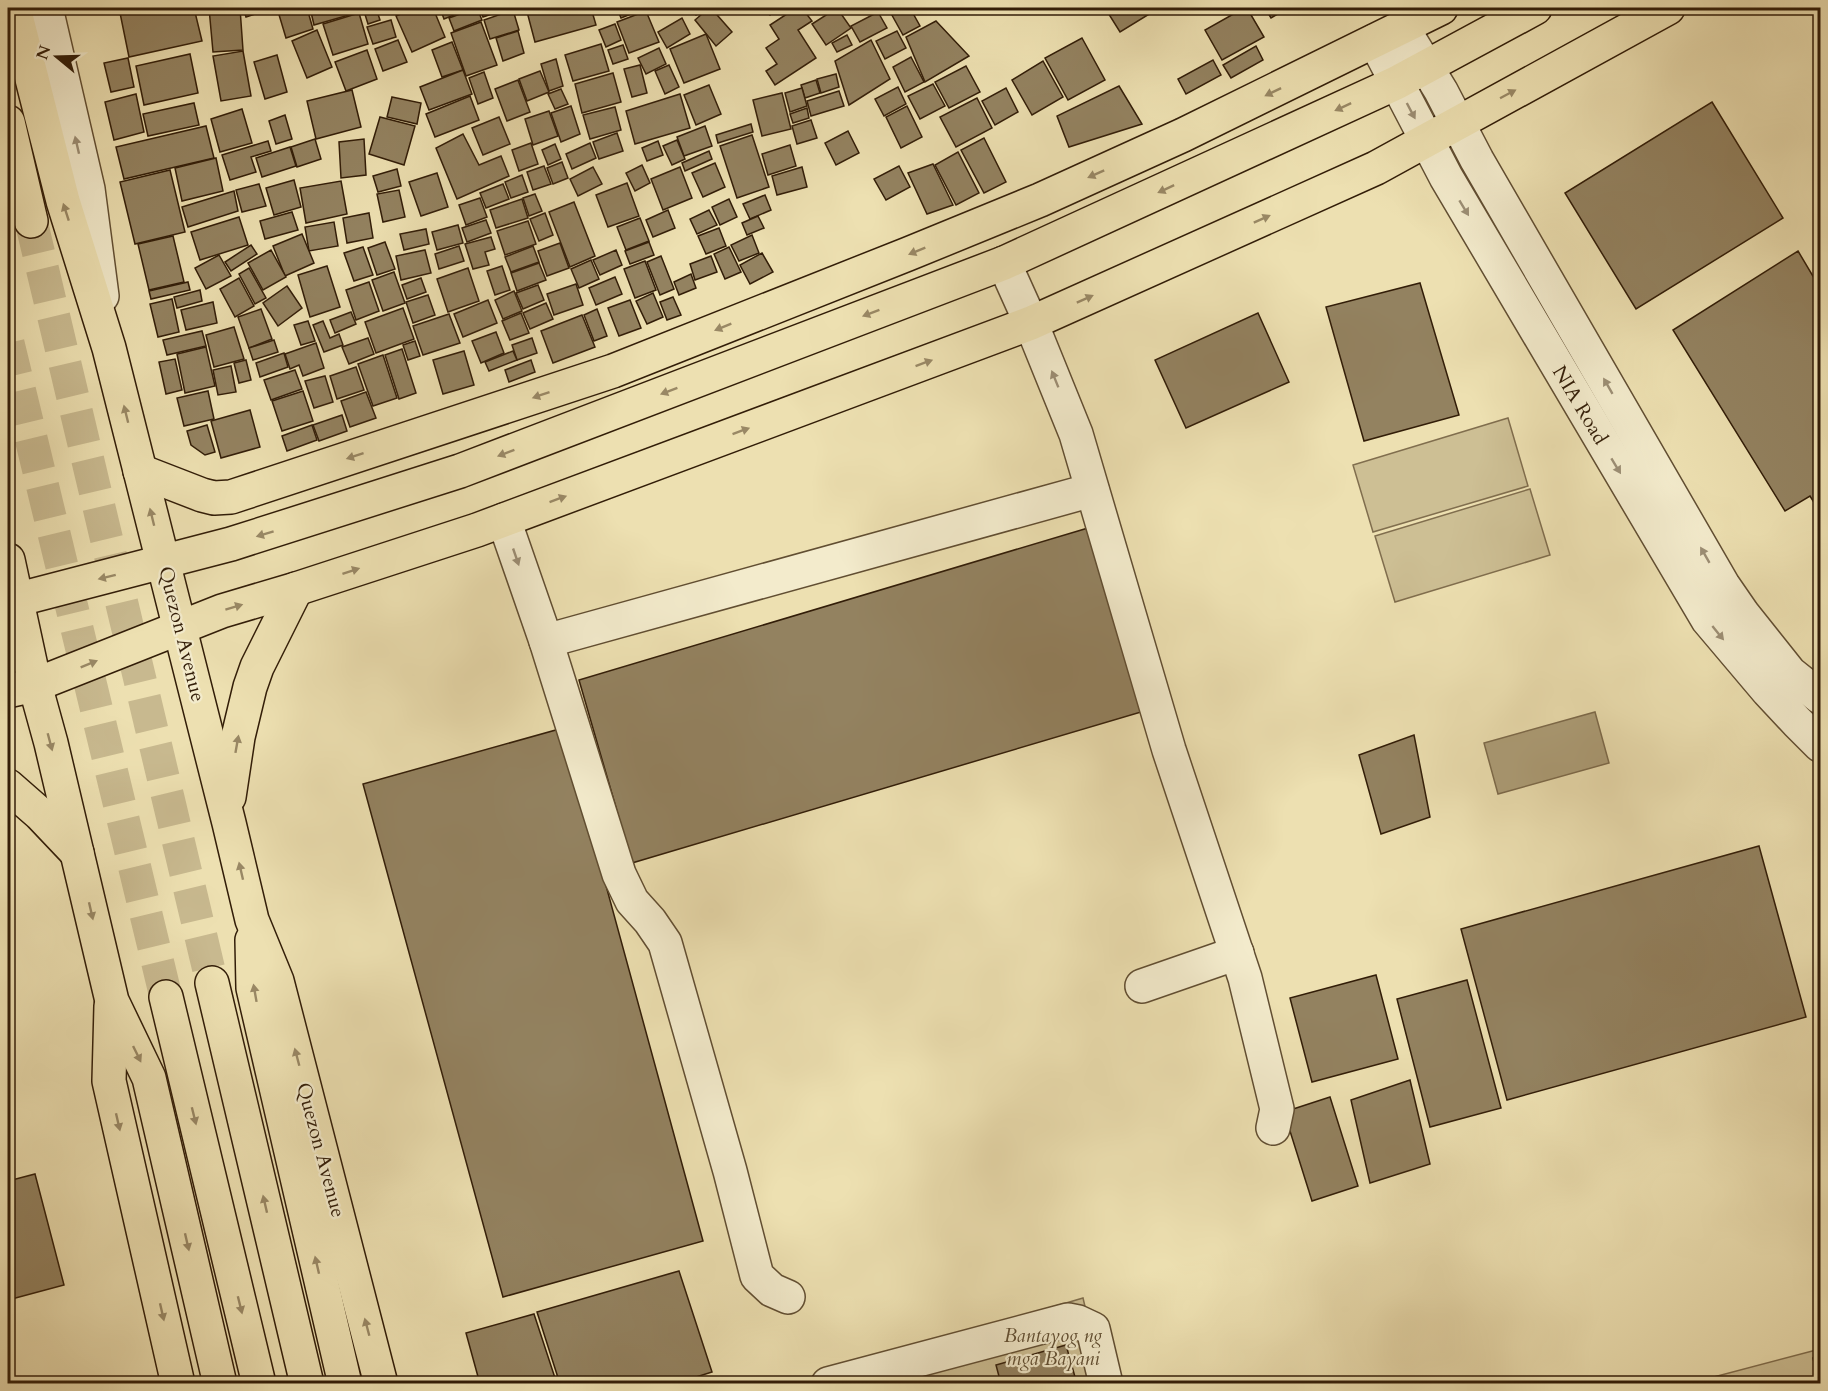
<svg xmlns="http://www.w3.org/2000/svg" width="1828" height="1391" font-family="Cardo,serif">
<style>
.green{fill:#cdbf94;stroke:#806e4e;stroke-width:1.5}
.water{fill:#ad9e78;stroke:#7c6a4b;stroke-width:1.5}
.building{fill:#938260;stroke:#321d08;stroke-width:1.5}
.lines{fill:none;stroke-linecap:round;stroke-linejoin:round}
.major-tunnel{stroke:#c8b98f;stroke-width:33;stroke-dasharray:33 16;stroke-linecap:butt}
.minor-casing{stroke:#614e32;stroke-width:36}
.major-casing{stroke:#321d08;stroke-width:36}
.minor{stroke:#f3ebcc;stroke-width:33}
.major{stroke:#ede0b1;stroke-width:33}
.oneway{fill:#998865}
.oneway2{fill:#9c8e74}
.labels{text-anchor:middle;dominant-baseline:central;stroke-width:4.5;stroke-linejoin:round;paint-order:stroke}
.street-label{font-size:20px;fill:#321d08;stroke:#f3ebcc}
.park-label{font-size:20px;font-style:italic;fill:#604e32;stroke:#f3ebcc}
</style>
<rect width="100%" height="100%" fill="#ede0b1"/>
<filter id="stains"><feTurbulence type="fractalNoise" baseFrequency=".00333" numOctaves="4"/><feColorMatrix values="0 0 0 0 .2 0 0 0 0 .09 0 0 0 0 .02 0 0 0 .5 -.17"/></filter>
<radialGradient id="worn" r=".72"><stop offset=".6" stop-color="#630" stop-opacity="0"/><stop offset="1" stop-color="#630" stop-opacity=".3"/></radialGradient>
<g class="green">
<polygon points="1508,418 1528,486 1373,532 1353,465"/>
<polygon points="1530,489 1550,555 1395,602 1375,536"/>
<polygon points="1083,1298 1103,1383 791,1384"/>
<polygon points="1820,1349 1820,1383 1691,1383"/>
</g>
<polygon class="water" points="1595,712 1609,763 1498,794 1484,743"/>
<g class="building">
<polygon points="119,8 194,8 202,41 129,57"/>
<polygon points="209,8 240,8 243,50 213,52"/>
<polygon points="243,8 274,8 246,17"/>
<polygon points="277,8 307,8 313,29 286,38"/>
<polygon points="310,8 355,8 356,13 314,25"/>
<polygon points="363,8 376,8 380,20 368,24"/>
<polygon points="377,8 399,8 380,14"/>
<polygon points="414,8 433,8 445,37 412,52 396,16"/>
<polygon points="440,8 465,8 466,10 444,19"/>
<polygon points="477,8 482,20 454,31 449,18"/>
<polygon points="480,8 504,8 504,10 483,17"/>
<polygon points="526,8 591,8 596,25 535,42"/>
<polygon points="617,8 640,8 641,10 621,18"/>
<polygon points="690,8 705,8 696,15"/>
<polygon points="709,8 711,8 732,32 716,46 695,20"/>
<polygon points="761,8 776,8 770,15"/>
<polygon points="796,8 802,8 812,21 798,30 816,58 775,85 766,71 777,64 766,48 779,39 770,25"/>
<polygon points="837,8 851,28 826,45 812,24"/>
<polygon points="888,8 910,8 920,26 903,35"/>
<polygon points="1105,8 1148,8 1151,13 1120,32"/>
<polygon points="1244,8 1247,8 1264,37 1222,60 1205,30"/>
<polygon points="1265,8 1288,8 1271,18"/>
<polygon points="513,10 519,30 490,39 484,20"/>
<polygon points="646,11 659,42 629,53 617,22"/>
<polygon points="878,12 887,28 860,42 851,26"/>
<polygon points="359,13 368,44 333,55 323,24"/>
<polygon points="682,18 690,34 667,48 658,32"/>
<polygon points="391,20 396,37 373,44 367,27"/>
<polygon points="936,21 969,56 925,82 906,37"/>
<polygon points="481,22 497,65 466,76 451,33"/>
<polygon points="615,24 621,40 606,47 599,30"/>
<polygon points="317,30 332,67 307,78 292,41"/>
<polygon points="518,31 524,53 503,61 496,38"/>
<polygon points="897,31 906,48 885,59 876,41"/>
<polygon points="706,34 720,69 684,83 670,49"/>
<polygon points="847,35 852,45 837,52 832,43"/>
<polygon points="1082,38 1105,80 1068,100 1045,58"/>
<polygon points="398,40 407,62 383,71 375,49"/>
<polygon points="871,40 890,79 849,105 835,61"/>
<polygon points="452,42 463,70 442,77 432,50"/>
<polygon points="601,44 609,71 573,81 565,55"/>
<polygon points="623,45 628,59 613,64 608,50"/>
<polygon points="1256,46 1263,60 1231,78 1223,65"/>
<polygon points="659,48 666,64 646,74 638,58"/>
<polygon points="367,50 377,79 346,91 335,62"/>
<polygon points="243,51 251,96 221,101 213,56"/>
<polygon points="190,54 198,93 144,105 136,66"/>
<polygon points="277,55 287,92 265,99 254,62"/>
<polygon points="911,57 924,82 905,92 893,67"/>
<polygon points="128,58 134,87 111,92 104,63"/>
<polygon points="556,59 563,86 549,91 541,64"/>
<polygon points="1213,60 1221,75 1186,94 1178,79"/>
<polygon points="1043,61 1063,97 1032,115 1012,80"/>
<polygon points="640,65 647,93 632,97 624,69"/>
<polygon points="669,65 679,87 665,94 655,71"/>
<polygon points="966,66 980,92 949,108 935,82"/>
<polygon points="463,70 472,94 429,110 420,87"/>
<polygon points="540,71 549,92 527,101 519,79"/>
<polygon points="484,72 493,98 478,104 469,78"/>
<polygon points="613,73 621,102 582,113 575,84"/>
<polygon points="836,74 839,87 821,93 817,79"/>
<polygon points="518,80 530,112 507,121 495,89"/>
<polygon points="816,80 820,93 805,98 801,85"/>
<polygon points="933,84 945,106 920,119 908,96"/>
<polygon points="709,85 721,114 696,125 684,95"/>
<polygon points="1119,86 1142,124 1069,147 1057,116"/>
<polygon points="898,87 906,104 884,116 875,99"/>
<polygon points="802,88 807,106 790,112 785,93"/>
<polygon points="1006,88 1018,112 995,125 982,101"/>
<polygon points="561,89 568,104 555,109 548,94"/>
<polygon points="352,90 361,127 316,139 307,101"/>
<polygon points="839,91 844,106 811,116 807,101"/>
<polygon points="782,93 791,129 762,136 753,100"/>
<polygon points="136,94 144,132 114,140 105,102"/>
<polygon points="680,94 690,128 635,144 626,111"/>
<polygon points="470,96 479,120 435,137 426,114"/>
<polygon points="392,97 421,103 417,124 387,117"/>
<polygon points="977,98 992,128 956,147 940,117"/>
<polygon points="1712,102 1783,218 1636,309 1565,193"/>
<polygon points="194,103 199,125 148,136 143,114"/>
<polygon points="571,106 580,134 561,142 551,113"/>
<polygon points="907,106 922,137 901,148 886,117"/>
<polygon points="615,107 621,130 590,139 583,115"/>
<polygon points="807,108 809,118 793,123 790,114"/>
<polygon points="242,109 252,143 220,152 211,119"/>
<polygon points="549,111 558,136 533,145 525,119"/>
<polygon points="285,115 292,139 276,144 269,121"/>
<polygon points="380,117 415,126 404,165 369,154"/>
<polygon points="499,117 510,144 483,155 472,128"/>
<polygon points="811,120 817,138 797,144 792,126"/>
<polygon points="751,124 753,132 718,143 716,135"/>
<polygon points="206,126 214,158 124,179 116,147"/>
<polygon points="705,126 712,146 684,156 677,137"/>
<polygon points="848,131 859,153 836,165 825,143"/>
<polygon points="617,133 623,151 599,159 593,142"/>
<polygon points="463,134 479,165 501,156 509,176 457,199 436,148"/>
<polygon points="752,135 769,187 737,198 720,146"/>
<polygon points="984,138 1006,182 984,193 961,150"/>
<polygon points="315,139 321,159 297,167 291,147"/>
<polygon points="364,139 366,175 341,178 339,142"/>
<polygon points="677,140 685,159 672,165 663,146"/>
<polygon points="268,141 271,151 251,157 256,172 230,180 222,155"/>
<polygon points="658,141 663,155 647,161 642,148"/>
<polygon points="531,143 538,164 519,171 512,150"/>
<polygon points="590,143 596,158 572,169 566,154"/>
<polygon points="555,144 561,159 548,165 542,150"/>
<polygon points="790,145 796,166 768,175 762,154"/>
<polygon points="290,147 296,166 262,177 256,158"/>
<polygon points="709,151 712,159 685,171 682,163"/>
<polygon points="958,152 979,193 956,205 935,165"/>
<polygon points="216,158 223,191 182,201 175,168"/>
<polygon points="562,162 568,178 553,184 547,168"/>
<polygon points="715,163 725,187 703,197 692,173"/>
<polygon points="933,164 953,205 927,214 908,173"/>
<polygon points="642,165 650,183 635,191 626,173"/>
<polygon points="544,166 551,184 533,190 527,172"/>
<polygon points="899,166 910,187 886,200 874,179"/>
<polygon points="593,167 602,184 578,196 570,179"/>
<polygon points="680,167 692,198 663,210 651,179"/>
<polygon points="802,167 807,187 777,195 772,176"/>
<polygon points="397,169 401,186 378,192 373,176"/>
<polygon points="170,170 185,232 135,244 120,182"/>
<polygon points="437,173 448,207 421,216 409,182"/>
<polygon points="522,175 528,192 511,198 505,182"/>
<polygon points="294,180 301,207 274,215 266,188"/>
<polygon points="341,181 347,214 306,223 300,188"/>
<polygon points="627,183 639,216 608,227 596,195"/>
<polygon points="259,184 266,206 242,212 236,190"/>
<polygon points="503,184 509,199 486,208 480,193"/>
<polygon points="399,190 405,217 383,222 377,194"/>
<polygon points="234,191 238,211 188,227 182,207"/>
<polygon points="535,194 542,211 529,216 523,198"/>
<polygon points="765,195 771,210 750,219 743,204"/>
<polygon points="480,198 487,217 466,225 459,205"/>
<polygon points="522,199 528,218 496,228 490,210"/>
<polygon points="729,199 737,217 720,225 712,207"/>
<polygon points="574,202 595,256 570,267 549,212"/>
<polygon points="668,210 675,228 653,237 646,220"/>
<polygon points="709,210 717,225 697,234 690,219"/>
<polygon points="292,212 298,230 265,239 260,221"/>
<polygon points="369,213 373,238 347,243 343,218"/>
<polygon points="545,213 553,235 539,241 530,219"/>
<polygon points="758,216 764,228 747,235 742,223"/>
<polygon points="239,217 248,245 200,260 191,232"/>
<polygon points="640,218 649,241 626,250 617,227"/>
<polygon points="486,220 491,233 467,242 462,228"/>
<polygon points="528,221 536,244 505,255 497,231"/>
<polygon points="334,222 338,246 309,251 305,227"/>
<polygon points="458,225 463,243 437,250 432,232"/>
<polygon points="719,228 726,246 706,254 698,236"/>
<polygon points="426,229 429,244 404,250 400,234"/>
<polygon points="302,234 314,263 285,276 273,246"/>
<polygon points="752,235 759,253 739,261 731,245"/>
<polygon points="173,236 184,282 149,290 138,244"/>
<polygon points="491,237 495,249 485,252 489,265 473,269 465,244"/>
<polygon points="385,242 395,269 377,275 368,248"/>
<polygon points="649,242 654,255 630,264 625,251"/>
<polygon points="560,243 569,268 547,276 538,251"/>
<polygon points="251,245 257,254 231,271 225,262"/>
<polygon points="459,246 464,261 439,269 435,254"/>
<polygon points="533,246 539,262 511,272 505,257"/>
<polygon points="363,247 373,275 354,281 344,253"/>
<polygon points="729,247 741,272 725,279 714,254"/>
<polygon points="271,250 286,277 263,290 248,263"/>
<polygon points="425,250 431,273 401,280 396,256"/>
<polygon points="616,250 622,265 600,275 593,260"/>
<polygon points="1798,251 1820,288 1820,512 1810,496 1785,511 1673,330"/>
<polygon points="762,253 773,272 750,284 740,265"/>
<polygon points="219,255 231,276 206,289 195,268"/>
<polygon points="661,256 674,289 660,295 647,262"/>
<polygon points="711,256 717,272 695,280 690,264"/>
<polygon points="591,260 599,279 579,288 571,269"/>
<polygon points="645,261 656,290 635,298 624,269"/>
<polygon points="539,263 546,280 517,291 511,273"/>
<polygon points="327,266 340,307 310,317 298,275"/>
<polygon points="502,266 510,290 495,295 487,271"/>
<polygon points="249,268 266,298 255,304 239,274"/>
<polygon points="468,268 479,301 448,312 437,279"/>
<polygon points="394,272 405,303 383,311 372,280"/>
<polygon points="691,274 696,288 679,295 674,282"/>
<polygon points="615,277 622,294 596,305 589,288"/>
<polygon points="239,278 254,306 235,317 220,289"/>
<polygon points="421,278 426,292 407,299 402,285"/>
<polygon points="188,282 190,290 151,299 149,291"/>
<polygon points="369,282 379,311 356,320 346,290"/>
<polygon points="1420,283 1459,415 1364,441 1326,307"/>
<polygon points="576,284 583,305 554,315 547,294"/>
<polygon points="538,285 544,300 523,309 516,293"/>
<polygon points="287,286 302,308 278,326 263,303"/>
<polygon points="200,290 202,301 177,308 174,297"/>
<polygon points="514,291 522,311 503,319 495,300"/>
<polygon points="653,293 663,317 647,324 636,301"/>
<polygon points="428,295 435,315 413,323 406,302"/>
<polygon points="673,297 681,315 667,320 660,302"/>
<polygon points="172,299 179,332 158,337 150,304"/>
<polygon points="488,300 497,323 463,337 454,314"/>
<polygon points="630,300 641,328 619,336 608,308"/>
<polygon points="213,302 217,323 186,330 181,310"/>
<polygon points="546,303 553,319 530,329 523,313"/>
<polygon points="403,308 414,339 376,353 365,322"/>
<polygon points="261,309 272,339 249,348 238,317"/>
<polygon points="597,309 607,336 594,341 584,315"/>
<polygon points="351,312 356,324 335,333 330,320"/>
<polygon points="521,313 529,333 510,340 502,321"/>
<polygon points="1258,313 1289,382 1186,428 1155,360"/>
<polygon points="449,314 460,343 423,355 413,326"/>
<polygon points="582,315 595,347 553,363 541,331"/>
<polygon points="308,321 315,341 301,345 294,325"/>
<polygon points="323,321 330,338 339,334 343,345 324,352 313,325"/>
<polygon points="234,327 244,359 214,367 206,335"/>
<polygon points="202,331 206,346 167,355 163,340"/>
<polygon points="496,332 504,353 481,363 472,341"/>
<polygon points="368,338 374,354 349,364 342,347"/>
<polygon points="532,338 537,353 517,360 512,345"/>
<polygon points="274,340 278,352 253,360 249,348"/>
<polygon points="415,341 420,356 408,360 403,345"/>
<polygon points="316,343 324,368 303,376 299,365 290,369 285,354"/>
<polygon points="206,347 215,386 185,393 177,354"/>
<polygon points="402,349 416,393 399,399 385,355"/>
<polygon points="464,351 474,385 443,394 433,360"/>
<polygon points="513,351 517,360 489,371 485,362"/>
<polygon points="284,353 288,367 260,377 256,363"/>
<polygon points="383,355 397,398 373,406 358,364"/>
<polygon points="175,359 182,390 166,394 159,362"/>
<polygon points="246,360 251,380 239,383 234,363"/>
<polygon points="531,360 535,372 509,382 505,370"/>
<polygon points="231,366 236,392 218,395 213,370"/>
<polygon points="356,367 364,390 337,399 330,376"/>
<polygon points="295,370 302,389 271,400 264,380"/>
<polygon points="325,376 333,402 314,408 305,381"/>
<polygon points="208,391 214,419 184,426 177,398"/>
<polygon points="303,391 313,421 282,431 272,401"/>
<polygon points="366,392 376,418 350,427 341,401"/>
<polygon points="250,410 260,447 221,458 211,421"/>
<polygon points="342,415 347,431 319,441 313,425"/>
<polygon points="207,425 215,452 205,455 191,445 187,431"/>
<polygon points="312,425 317,440 287,451 282,436"/>
<polygon points="1088,528 1141,712 632,863 579,680"/>
<polygon points="563,728 703,1241 503,1297 363,784"/>
<polygon points="1414,735 1430,817 1381,834 1359,755"/>
<polygon points="1759,846 1806,1017 1507,1100 1461,929"/>
<polygon points="1376,975 1398,1059 1312,1082 1290,998"/>
<polygon points="1467,980 1501,1108 1430,1127 1397,999"/>
<polygon points="1410,1080 1430,1164 1370,1183 1351,1100"/>
<polygon points="1330,1097 1358,1186 1312,1201 1284,1112"/>
<polygon points="35,1174 64,1285 8,1300 8,1181"/>
<polygon points="679,1271 712,1372 674,1384 560,1384 537,1312"/>
<polygon points="534,1314 557,1384 480,1384 466,1333"/>
<polygon points="1066,1345 1077,1384 1001,1384 996,1365"/>
<polygon points="1820,1356 1820,1384 1819,1384 1813,1358"/>
</g>
<g class="lines">
<g class="major-tunnel">
<polyline points="31,221 212,983"/>
<polyline points="8,343 166,997"/>
</g>
<defs>
<g id="minor">
<polyline points="46,8 88,189 102,296"/>
<polyline points="1402,27 1441,91 1477,160 1723,585 1743,614 1790,673 1820,697"/>
<polyline points="1375,41 1446,177 1708,620 1768,691 1797,722 1820,745"/>
<polyline points="1004,263 1031,323 1076,434 1169,750 1245,978 1277,1109 1273,1128"/>
<polyline points="504,520 546,641 619,874 632,901 650,921 665,943 730,1171 757,1276 772,1290 788,1297"/>
<polyline points="546,641 1092,490"/>
<polyline points="1142,986 1237,953"/>
<polyline points="828,1384 1068,1320 1078,1322 1093,1329 1106,1384"/>
</g>
<g id="major">
<polyline points="14,8 63,201 109,348 229,823 252,920 277,981 381,1384"/>
<polyline points="8,122 31,221"/>
<polyline points="140,471 202,495 214,498 231,497 613,371 908,254 1040,200 1183,135 1441,8"/>
<polyline points="8,560 35,685 51,743 112,1001 149,1078 220,1384"/>
<polyline points="8,602 231,544 460,471 1004,263 1396,83 1535,8"/>
<polyline points="8,691 35,685 222,611 296,589 477,530 1031,323 1376,168 1668,8"/>
<polyline points="8,786 40,814 77,853"/>
<polyline points="229,797 238,737 250,687 257,667 296,589"/>
<polyline points="252,940 253,988 345,1384"/>
<polyline points="212,983 307,1384"/>
<polyline points="166,997 259,1384"/>
<polyline points="111,1006 109,1081 178,1384"/>
</g>
</defs>
<use href="#minor" class="minor-casing"/>
<use href="#major" class="major-casing"/>
<use href="#minor" class="minor"/>
<use href="#major" class="major"/>
</g>
<defs><path id="oneway-solid" d="M-6-.8H1V-3.2L6.5 0L1 3.2V.8H-6Z" transform="scale(1.5)"/></defs>
<g class="oneway">
<use href="#oneway-solid" transform="translate(1273 92) rotate(154)"/>
<use href="#oneway-solid" transform="translate(1508 94) rotate(-28)"/>
<use href="#oneway-solid" transform="translate(1343 107) rotate(155)"/>
<use href="#oneway-solid" transform="translate(1096 174) rotate(156)"/>
<use href="#oneway-solid" transform="translate(1166 189) rotate(155)"/>
<use href="#oneway-solid" transform="translate(66 212) rotate(-108)"/>
<use href="#oneway-solid" transform="translate(1262 219) rotate(-24)"/>
<use href="#oneway-solid" transform="translate(917 251) rotate(158)"/>
<use href="#oneway-solid" transform="translate(1085 299) rotate(-24)"/>
<use href="#oneway-solid" transform="translate(871 313) rotate(159)"/>
<use href="#oneway-solid" transform="translate(723 327) rotate(158)"/>
<use href="#oneway-solid" transform="translate(924 363) rotate(-20)"/>
<use href="#oneway-solid" transform="translate(669 391) rotate(159)"/>
<use href="#oneway-solid" transform="translate(541 395) rotate(161)"/>
<use href="#oneway-solid" transform="translate(126 414) rotate(-104)"/>
<use href="#oneway-solid" transform="translate(741 431) rotate(-20)"/>
<use href="#oneway-solid" transform="translate(506 453) rotate(159)"/>
<use href="#oneway-solid" transform="translate(355 456) rotate(162)"/>
<use href="#oneway-solid" transform="translate(558 499) rotate(-20)"/>
<use href="#oneway-solid" transform="translate(152 517) rotate(-104)"/>
<use href="#oneway-solid" transform="translate(265 534) rotate(163)"/>
<use href="#oneway-solid" transform="translate(351 571) rotate(-18)"/>
<use href="#oneway-solid" transform="translate(107 577) rotate(166)"/>
<use href="#oneway-solid" transform="translate(234 607) rotate(-17)"/>
<use href="#oneway-solid" transform="translate(89 664) rotate(-22)"/>
<use href="#oneway-solid" transform="translate(50 742) rotate(75)"/>
<use href="#oneway-solid" transform="translate(237 744) rotate(-80)"/>
<use href="#oneway-solid" transform="translate(241 871) rotate(-103)"/>
<use href="#oneway-solid" transform="translate(91 911) rotate(77)"/>
<use href="#oneway-solid" transform="translate(255 993) rotate(-100)"/>
<use href="#oneway-solid" transform="translate(137 1054) rotate(64)"/>
<use href="#oneway-solid" transform="translate(297 1057) rotate(-105)"/>
<use href="#oneway-solid" transform="translate(194 1116) rotate(76)"/>
<use href="#oneway-solid" transform="translate(118 1122) rotate(77)"/>
<use href="#oneway-solid" transform="translate(265 1204) rotate(-103)"/>
<use href="#oneway-solid" transform="translate(187 1242) rotate(77)"/>
<use href="#oneway-solid" transform="translate(317 1265) rotate(-103)"/>
<use href="#oneway-solid" transform="translate(240 1305) rotate(76)"/>
<use href="#oneway-solid" transform="translate(162 1312) rotate(77)"/>
<use href="#oneway-solid" transform="translate(367 1327) rotate(-105)"/>
</g>
<g class="oneway2">
<use href="#oneway-solid" transform="translate(1411 111) rotate(62)"/>
<use href="#oneway-solid" transform="translate(77 145) rotate(-103)"/>
<use href="#oneway-solid" transform="translate(1464 208) rotate(59)"/>
<use href="#oneway-solid" transform="translate(1055 379) rotate(-112)"/>
<use href="#oneway-solid" transform="translate(1608 386) rotate(-120)"/>
<use href="#oneway-solid" transform="translate(1616 466) rotate(59)"/>
<use href="#oneway-solid" transform="translate(1705 555) rotate(-120)"/>
<use href="#oneway-solid" transform="translate(516 557) rotate(71)"/>
<use href="#oneway-solid" transform="translate(1718 633) rotate(51)"/>
</g>
<g class="labels">
<g class="street-label">
<text transform="translate(1580 405) rotate(59)">NIA Road</text>
<text transform="translate(182 634) rotate(76)">Quezon Avenue</text>
<text transform="translate(321 1150) rotate(75)">Quezon Avenue</text>
</g>
<g class="park-label">
<text x="1053" y="1335">Bantayog ng<tspan x="1053" dy="23">mga Bayani</tspan></text>
</g>
</g>
<rect width="1828" height="1391" fill="none" stroke="#ede0b1" stroke-width="30"/>
<rect x="9" y="9" width="1810" height="1373" fill="none" stroke="#321d08" stroke-width="3"/>
<rect x="15" y="15" width="1798" height="1361" fill="none" stroke="#321d08" stroke-width="1.5"/>
<g transform="translate(57 57) rotate(289)" stroke="#f3ebcc" stroke-width="4.5" paint-order="stroke">
<path d="M0-4.5L10 22L0 15L-10 22Z" fill="#321d08"/>
<text y="-9" font-size="16" font-weight="bold" text-anchor="middle" fill="#321d08">N</text>
</g>
<rect width="100%" height="100%" filter="url(#stains)"/>
<rect width="100%" height="100%" fill="url(#worn)"/>
</svg>
